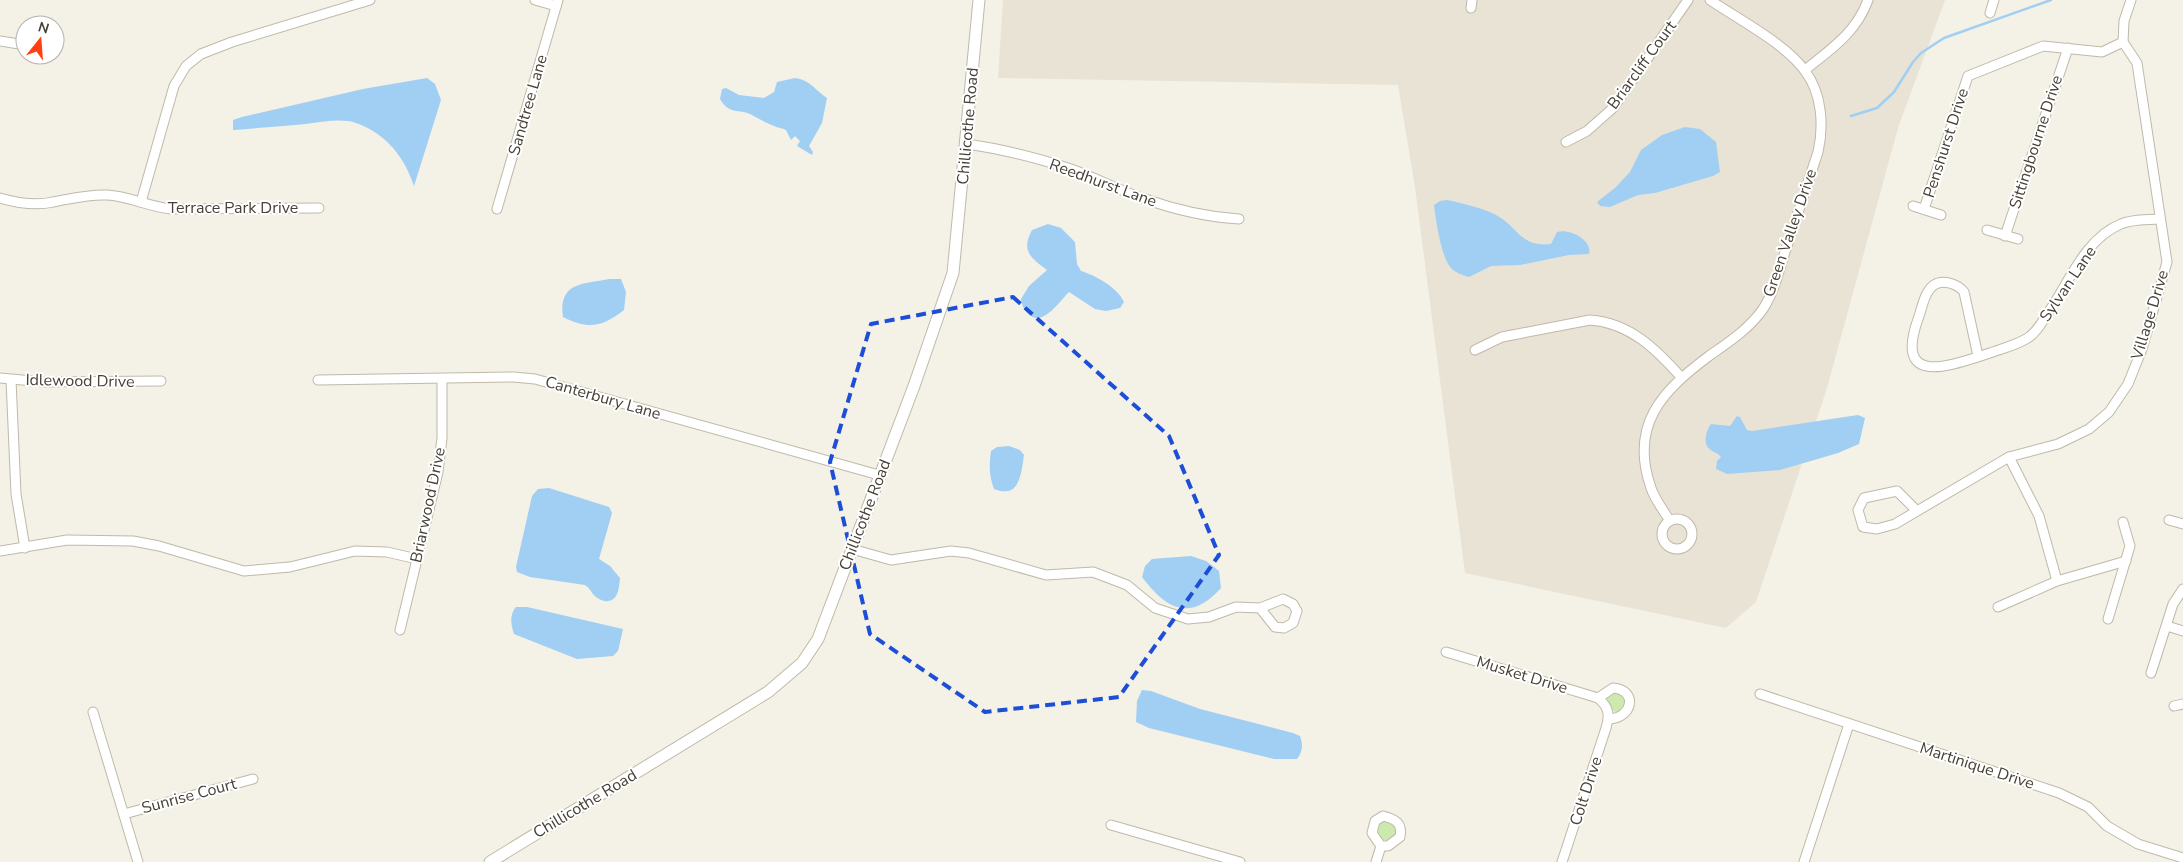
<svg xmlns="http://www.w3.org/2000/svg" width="2183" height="862" font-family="'Nunito Sans',sans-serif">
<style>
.residential{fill:#e8e3d5}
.green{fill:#cdeaae}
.water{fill:#a1cef3}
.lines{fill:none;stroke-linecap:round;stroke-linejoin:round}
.stream{stroke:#a1cef3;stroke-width:2.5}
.minor-casing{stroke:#c0b9a9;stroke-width:11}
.tertiary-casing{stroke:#c0b9a9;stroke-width:13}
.minor{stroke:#fff;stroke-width:9}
.tertiary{stroke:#fff;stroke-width:11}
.marked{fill:none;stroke:#1d4ed8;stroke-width:4;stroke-dasharray:10 6;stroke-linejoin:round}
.labels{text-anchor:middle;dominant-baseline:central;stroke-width:4;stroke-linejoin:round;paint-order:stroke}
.street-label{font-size:16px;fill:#474136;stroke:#fff}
</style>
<rect width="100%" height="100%" fill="#f4f1e7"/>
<polygon class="residential" points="1003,0 1945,0 1898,128 1827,388 1756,602 1726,628 1465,573 1415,187 1398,85 998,78"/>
<g class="green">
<path d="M1614 693 1622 696 1625 702 1624 709 1617 713C1612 711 1607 702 1607 697Z"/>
<circle cx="1387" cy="831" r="10"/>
</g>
<g class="water">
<path d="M427 78 435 84 441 100 414 186C405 158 386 133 356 123 342 118 322 122 306 124 282 126 258 128 233 130V120L242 117 363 89Z"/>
<path d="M795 78C810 80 815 90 827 98L822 123 809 146 813 152 812 155 797 146 800 141 795 136 791 140 786 130C782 128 778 128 774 126 766 123 758 118 750 114 740 109 729 115 720 99L722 89 726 88 739 95 764 98 774 92 777 82Z"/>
<polygon points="1685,127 1700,129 1716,142 1720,172 1713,176 1655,193 1638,195 1610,207 1600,206 1597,202 1615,188 1630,172 1641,150 1662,135"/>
<path d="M1447 200C1462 203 1478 207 1492 213 1518 224 1518 248 1551 244L1557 232C1569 228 1593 240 1589 254L1569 255 1520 265 1491 266 1469 277C1462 275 1456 273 1451 268 1441 257 1436 221 1434 205L1440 201Z"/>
<path d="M1048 224 1061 228 1075 242 1077 264 1081 271C1095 275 1118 288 1124 302L1120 308 1106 311 1095 309 1069 292C1060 301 1044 325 1031 316 1025 312 1022 306 1021 299L1029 286 1047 270C1030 257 1021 251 1032 230Z"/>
<path d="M610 279H621L626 292 624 310C602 327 589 330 563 317 558 282 583 284 610 279Z"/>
<path d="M1858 415 1865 418 1859 444 1838 453 1780 470 1727 474 1716 469 1717 461 1721 457C1718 453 1715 453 1711 450 1702 445 1706 431 1711 424L1730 426 1737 416 1740 417 1747 430 1752 431Z"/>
<path d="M1009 446 1020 450 1024 455C1021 474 1020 499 994 489 989 476 989 464 991 451L997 447Z"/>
<path d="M549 488 609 507 612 513 599 559 610 566 620 578C619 589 618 603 604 601 602 600 598 599 596 597 591 593 591 589 585 585L530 577 517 572 516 567 532 496 538 489Z"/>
<path d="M1191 556 1206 561 1219 571 1221 588C1190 622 1167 610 1142 577L1145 566 1152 559Z"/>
<path d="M516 607H527L623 629 618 651 613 656 577 659 514 634C511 625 509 615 516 607Z"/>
<path d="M1142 690 1151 691 1200 709 1293 733 1300 736C1303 744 1303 752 1297 759H1274L1149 728 1136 722 1137 701Z"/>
</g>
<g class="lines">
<polyline class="stream" points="1851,116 1877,108 1894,92 1913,62 1921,53 1944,38 2051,0"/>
<defs>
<g id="minor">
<polyline points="535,0 556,6"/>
<polyline points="1471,8 1472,0"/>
<polyline points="1990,13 1994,0"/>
<polyline points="0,41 19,44"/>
<path d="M1805 70C1831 49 1856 33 1868 0"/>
<polyline points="1566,142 1587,131 1613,108 1688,0"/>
<path d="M967 144C1002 149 1037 158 1071 169 1096 178 1120 191 1145 199 1176 210 1207 217 1239 219"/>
<path d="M0 198C17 203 36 206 53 202 71 199 88 194 107 195 129 196 149 207 171 209L319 208"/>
<polyline points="141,202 174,86 186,66 201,54 232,42 370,0"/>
<polyline points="1913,206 1941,215"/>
<polyline points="497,209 558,0"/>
<polyline points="1924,209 1968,76 2043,46 2102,52 2123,42"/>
<polyline points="1987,230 2018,239"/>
<polyline points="2005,236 2068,48"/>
<path d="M1475 350 1502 337 1590 320C1630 323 1656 349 1681 377"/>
<path d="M1978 356 1964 292C1958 284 1943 279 1934 285 1924 292 1922 309 1918 319 1894 387 1949 366 1987 354 2000 349 2014 346 2026 339 2037 333 2043 320 2050 310 2070 280 2086 238 2121 224 2132 219 2147 220 2159 219"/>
<polyline points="0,378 44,382 161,381"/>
<polyline points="11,380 16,494 25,548"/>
<polyline points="318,380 514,377 535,379 879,475"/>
<polyline points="2009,457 2039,516 2057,581"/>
<polyline points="1916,510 1897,491 1864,498 1858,510 1863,527 1877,529 1895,524 2009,457 2058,444 2089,429 2109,412 2128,384 2142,349 2167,262 2137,63 2123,42 2124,21 2131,0"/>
<circle cx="1677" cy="534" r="15"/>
<polyline points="2169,520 2183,524"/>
<path d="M1670 521C1664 511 1655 500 1651 488 1629 425 1662 391 1709 356 1729 342 1749 329 1763 309 1774 292 1779 271 1785 252 1796 219 1807 185 1818 152 1824 126 1822 93 1805 71 1786 44 1738 19 1710 0"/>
<polyline points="852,549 891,560 951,551 969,553 1046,575 1093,572 1127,585 1155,608 1188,619 1209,617 1236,607 1260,608 1283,599 1293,604 1297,611 1293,623 1284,628 1275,627 1260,608"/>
<polyline points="0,551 67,540 133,541 159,546 244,571 290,567 355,551 387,552 417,559"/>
<polyline points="1998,607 2057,581 2126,561"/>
<polyline points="2108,619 2130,546 2123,522"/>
<polyline points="2167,626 2183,631"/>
<polyline points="400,630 438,472 442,438 442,379"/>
<path d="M1446 652 1598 698C1609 707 1610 715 1606 728L1562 862"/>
<polyline points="2151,673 2173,604 2183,589"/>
<polyline points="1760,694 2059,793 2088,807 2107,826 2138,844 2183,858"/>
<path d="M1598 698 1613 688C1638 690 1633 718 1609 719"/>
<polyline points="2174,706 2183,704"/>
<polyline points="93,712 138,862"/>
<polyline points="124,814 253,779"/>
<path d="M1383 816C1395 819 1403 823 1400 837L1388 846H1381L1372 833 1375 821Z"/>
<polyline points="1111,825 1240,862"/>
<polyline points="1376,862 1381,846"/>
<polyline points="1804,862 1849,724"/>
</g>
<polyline id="tertiary" points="490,862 768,692 802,663 818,639 914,386 953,273 979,0"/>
</defs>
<use href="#minor" class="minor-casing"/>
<use href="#tertiary" class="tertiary-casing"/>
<use href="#minor" class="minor"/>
<use href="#tertiary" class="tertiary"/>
</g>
<path class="marked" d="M1013 297 1169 436 1219 555 1119 697 985 712 870 634 830 462 871 324Z"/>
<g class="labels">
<g class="street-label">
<text transform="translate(1642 65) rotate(-54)">Briarcliff Court</text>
<text transform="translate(528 105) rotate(-74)">Sandtree Lane</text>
<text transform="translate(968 126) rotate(-85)">Chillicothe Road</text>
<text transform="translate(2036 142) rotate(-72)">Sittingbourne Drive</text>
<text transform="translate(1946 143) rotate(-72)">Penshurst Drive</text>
<text transform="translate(1103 183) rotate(20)">Reedhurst Lane</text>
<text x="233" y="208">Terrace Park Drive</text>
<text transform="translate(1790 233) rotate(-71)">Green Valley Drive</text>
<text transform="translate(2068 284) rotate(-56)">Sylvan Lane</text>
<text transform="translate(2150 315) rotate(-73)">Village Drive</text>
<text transform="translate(80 381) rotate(1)">Idlewood Drive</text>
<text transform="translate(603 398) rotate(16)">Canterbury Lane</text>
<text transform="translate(428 505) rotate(-78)">Briarwood Drive</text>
<text transform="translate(865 515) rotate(-69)">Chillicothe Road</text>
<text transform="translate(1522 675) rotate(17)">Musket Drive</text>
<text transform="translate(1977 766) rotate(18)">Martinique Drive</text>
<text transform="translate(1586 791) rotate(-72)">Colt Drive</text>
<text transform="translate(189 796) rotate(-15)">Sunrise Court</text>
<text transform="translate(585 804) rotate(-31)">Chillicothe Road</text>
</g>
</g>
<g transform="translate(40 40) rotate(17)"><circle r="24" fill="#ffffff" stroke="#b5b3af"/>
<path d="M0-4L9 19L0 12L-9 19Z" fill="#ff4013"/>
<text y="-8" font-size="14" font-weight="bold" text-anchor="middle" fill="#474136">N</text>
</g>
</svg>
